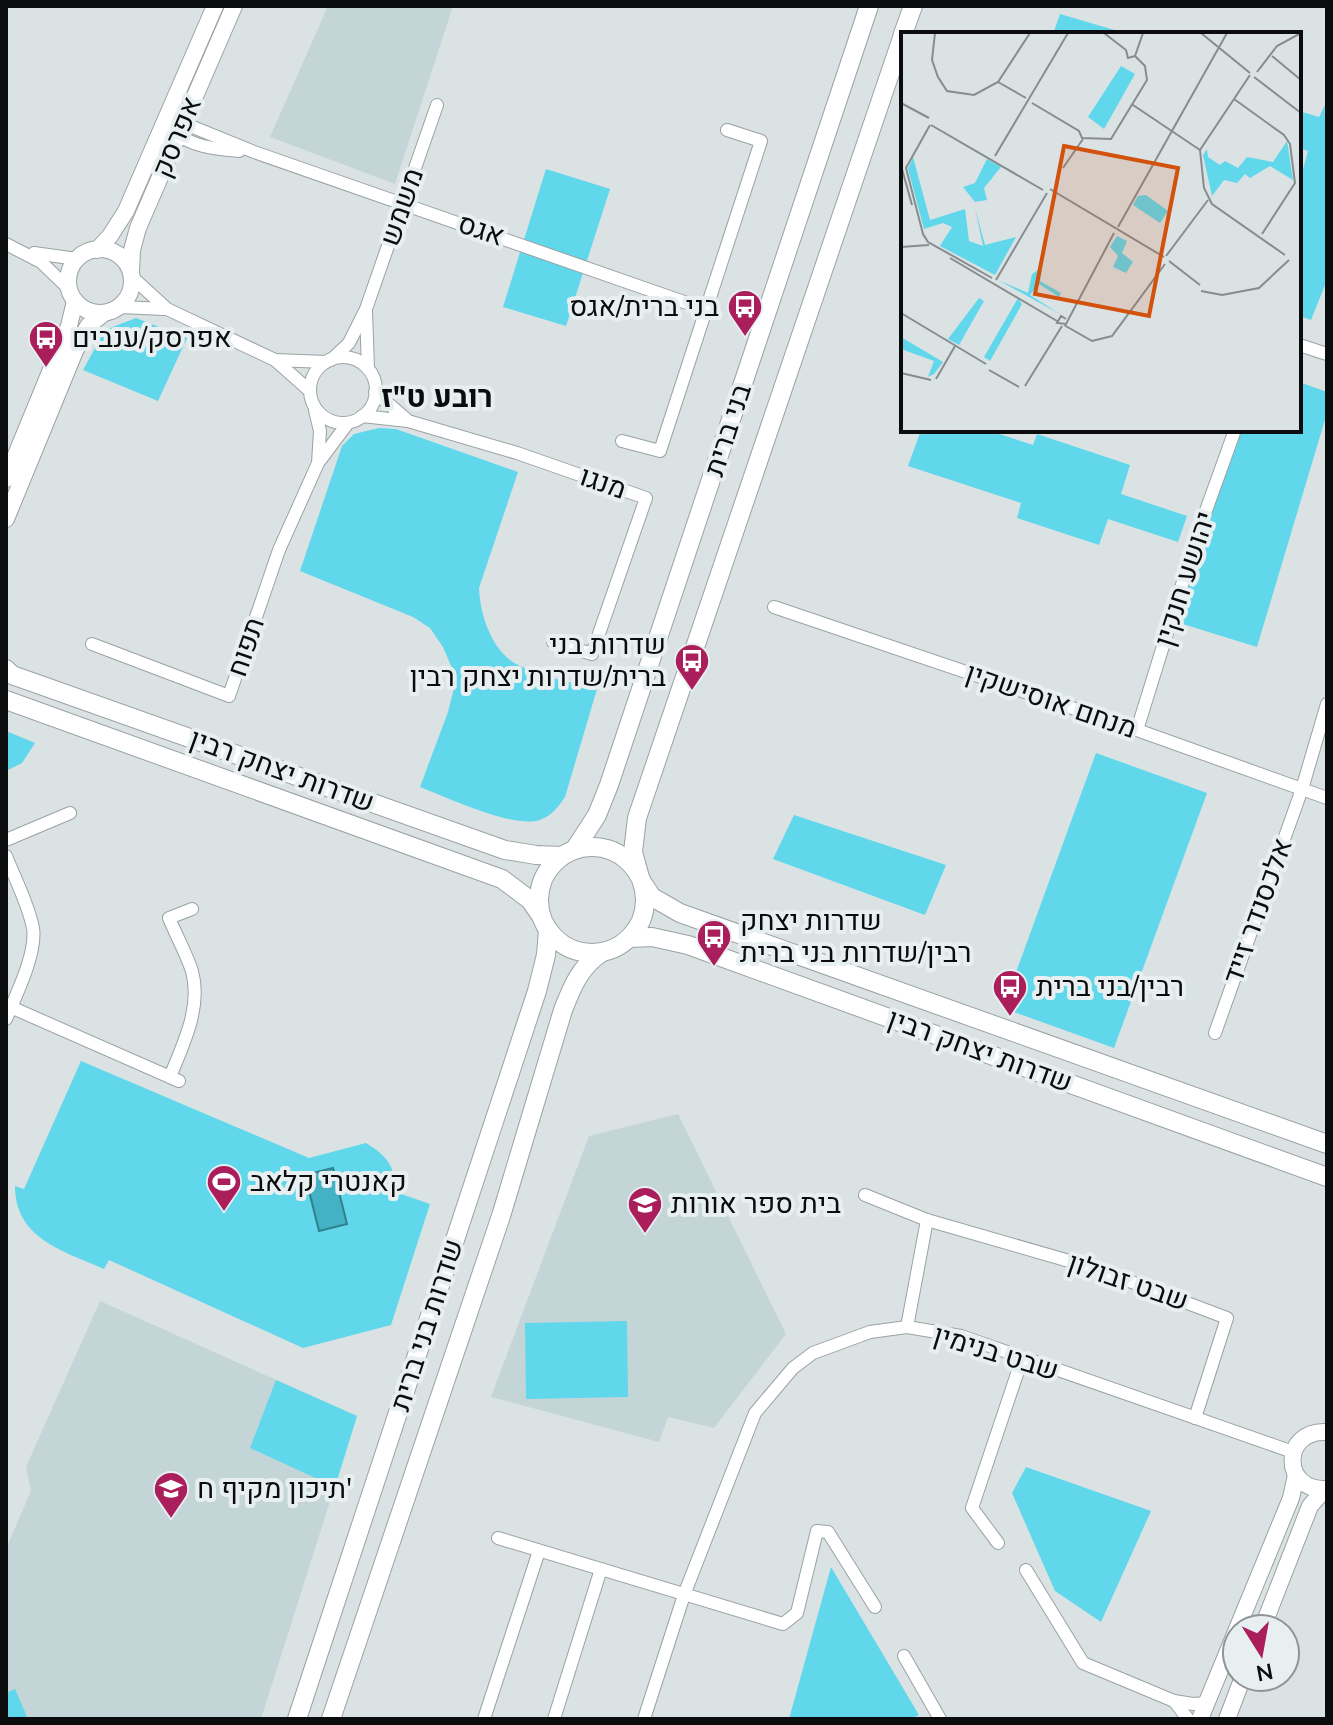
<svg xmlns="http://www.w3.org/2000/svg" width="1333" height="1725" font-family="'Nunito Sans',Heebo,sans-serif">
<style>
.built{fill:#c4d5d8}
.green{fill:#60d7eb}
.water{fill:#42b2c4;stroke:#31808d;stroke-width:2}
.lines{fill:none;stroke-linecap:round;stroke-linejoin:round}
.minor-casing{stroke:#9aa2a3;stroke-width:14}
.tertiary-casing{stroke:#9aa2a3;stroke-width:18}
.secondary-casing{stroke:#9aa2a3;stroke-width:20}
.minor{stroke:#fff;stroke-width:12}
.tertiary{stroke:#fff;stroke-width:16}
.secondary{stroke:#fff;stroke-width:18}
.labels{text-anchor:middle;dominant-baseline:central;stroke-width:8;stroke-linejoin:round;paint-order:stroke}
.street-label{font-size:28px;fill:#0a0c0d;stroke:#e7eff1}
.poi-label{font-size:28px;fill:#0a0c0d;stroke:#e7eff1;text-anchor:start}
.neighbourhood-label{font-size:30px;font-weight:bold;fill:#0a0c0d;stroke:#e7eff1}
.inset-road{fill:none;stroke:#878c8e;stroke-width:2}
.view{fill:#d2510c;fill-opacity:0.15;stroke:#d2510c;stroke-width:4}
.inset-edge{fill:none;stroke:#0a0c0d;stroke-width:4}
</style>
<rect width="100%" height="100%" fill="#dae2e4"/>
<g class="built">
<polygon points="328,6 453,6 395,184 270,137"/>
<polygon points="678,1114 786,1334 714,1428 668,1417 659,1442 491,1397 589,1136"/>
<polygon points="100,1301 357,1416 261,1719 6,1719 6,1549 31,1491 26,1467"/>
</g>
<g class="green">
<polygon points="1060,14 1128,34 1053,34"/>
<polygon points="1327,101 1327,280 1311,320 1299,316 1299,184 1308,151 1299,148 1299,111 1319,117"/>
<polygon points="546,169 610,189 566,326 503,307"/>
<polygon points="136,318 187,338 158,401 83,370 105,330"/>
<polygon points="1299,382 1327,392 1327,413 1257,647 1173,621 1237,430 1299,430"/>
<path d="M379 428 396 429 518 472 479 588C480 615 492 652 518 665 538 676 575 683 597 689L565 797C559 806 552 815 542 819 518 831 446 797 420 787L448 712 454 688 452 668 443 647 430 628 413 617 300 571 342 446 354 434Z"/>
<polygon points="921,430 987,430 1033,445 1037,434 1130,465 1121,494 1187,516 1178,542 1108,519 1099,545 1017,518 1021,503 908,466"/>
<polygon points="6,731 35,743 22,763 6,771"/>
<polygon points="1096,753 1207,793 1114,1048 1003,1008"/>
<polygon points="794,815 946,865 925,915 773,859"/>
<path d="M81 1061 309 1158 366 1143C390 1158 393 1166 398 1193L430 1204 391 1325 303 1348 109 1260 104 1269C64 1251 15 1239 15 1186L24 1189Z"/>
<polygon points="627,1321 628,1397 526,1399 525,1323"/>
<polygon points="276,1380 357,1416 335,1487 250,1448"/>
<polygon points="1026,1467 1151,1511 1101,1622 1055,1591 1012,1493"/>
<polygon points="831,1567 919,1715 911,1719 789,1719"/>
<polygon points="15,1689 28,1719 6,1719 6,1693"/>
</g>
<polygon class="water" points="333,1168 347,1224 319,1231 305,1175"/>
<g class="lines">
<defs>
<g id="minor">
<polyline points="175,122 183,123 254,152 707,310"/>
<path d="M174 131C190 147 217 149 239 151"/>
<polyline points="6,244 41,262 68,288"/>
<polyline points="34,253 77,259"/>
<polyline points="132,277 167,309 275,360 310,391"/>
<polyline points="120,307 164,309"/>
<polyline points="366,312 368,369"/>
<polyline points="1299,345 1327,354"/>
<circle cx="343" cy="390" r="33"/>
<polyline points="275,360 326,362"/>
<polyline points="331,360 349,343 366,309 437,105"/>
<polyline points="375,392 406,419"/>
<polyline points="315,410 320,431 318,463"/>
<polyline points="362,416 408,421 517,453 646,498 592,654 553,642"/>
<polyline points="622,441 660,451 761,141 727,130"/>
<polyline points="774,607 1137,730 1327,798"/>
<polyline points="92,644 229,696 279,550 318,463 348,423"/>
<polyline points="1137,730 1199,530 1235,430"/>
<polyline points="6,840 70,813"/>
<path d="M6 856C15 879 28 903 33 928 37 953 16 995 6 1019"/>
<polyline points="6,1005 179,1081"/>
<polyline points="1215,1033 1302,789 1327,704"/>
<path d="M170 1077C183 1044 202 1008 192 971 186 953 176 935 169 918L192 909"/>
<polyline points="865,1195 927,1220 1097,1269 1227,1318 1195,1418"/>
<polyline points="907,1327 927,1220"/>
<polyline points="498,1538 783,1624 797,1613 817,1531 828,1532 875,1607"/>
<polyline points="998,1543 972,1508 1022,1359"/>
<polyline points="1026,1570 1083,1663 1174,1701 1193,1704 1207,1703"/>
<polyline points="904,1656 940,1719"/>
<polyline points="1174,1701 1188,1719"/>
<polyline points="484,1719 539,1551"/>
<polyline points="554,1719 601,1569"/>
<polyline points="644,1719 684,1595 755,1413 793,1368 813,1353 870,1332 907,1327 961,1336 1293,1452"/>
</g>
<g id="tertiary">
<circle cx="100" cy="281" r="32"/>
<polyline points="97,250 110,236 126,211 215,6"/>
<polyline points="131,272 132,250 138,228 234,6"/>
<polyline points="6,479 69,326 75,301"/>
<polyline points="6,519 75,351 88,326 104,313"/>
<path d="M1327 1432C1281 1429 1281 1492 1327 1489"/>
<polyline points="1262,1629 1310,1506 1325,1489"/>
<polyline points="1200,1719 1291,1498 1296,1475"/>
<polyline points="1227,1719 1243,1677"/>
</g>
<g id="secondary">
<polyline points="903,34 913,6"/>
<polyline points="6,669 12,675 29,681 505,850 536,855 562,856"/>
<polyline points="6,700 502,879 530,900 541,916"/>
<circle cx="592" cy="900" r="53"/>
<polyline points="575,849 597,815 609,785 869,6"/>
<polyline points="639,874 633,852 637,818 903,35"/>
<polyline points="644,885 652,897 680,913 1327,1144"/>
<polyline points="630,938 652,937 688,945 1327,1177"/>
<polyline points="297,1719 537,991 546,955 548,930"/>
<path d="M331 1719 501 1216 563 1010C572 987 580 967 601 953"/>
</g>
</defs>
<use href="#minor" class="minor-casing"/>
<use href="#tertiary" class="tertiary-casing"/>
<use href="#secondary" class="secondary-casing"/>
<use href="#minor" class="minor"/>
<use href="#tertiary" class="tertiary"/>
<use href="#secondary" class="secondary"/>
</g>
<defs>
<symbol id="bus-pin" viewBox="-11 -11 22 30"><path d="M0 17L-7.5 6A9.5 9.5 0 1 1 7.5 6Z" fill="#ab1e5c" stroke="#e7eff1"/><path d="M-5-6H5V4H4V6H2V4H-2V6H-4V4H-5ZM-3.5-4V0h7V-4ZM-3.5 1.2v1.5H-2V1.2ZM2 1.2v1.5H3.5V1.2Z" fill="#fff"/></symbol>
<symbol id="stadium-pin" viewBox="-11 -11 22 30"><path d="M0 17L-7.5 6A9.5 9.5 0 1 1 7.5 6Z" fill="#ab1e5c" stroke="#e7eff1"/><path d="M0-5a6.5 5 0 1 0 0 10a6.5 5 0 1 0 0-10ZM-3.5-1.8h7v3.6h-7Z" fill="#fff"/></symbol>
<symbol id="school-pin" viewBox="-11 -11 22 30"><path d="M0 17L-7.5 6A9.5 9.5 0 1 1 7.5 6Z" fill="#ab1e5c" stroke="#e7eff1"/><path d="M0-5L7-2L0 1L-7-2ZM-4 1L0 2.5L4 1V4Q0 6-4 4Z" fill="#fff"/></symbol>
</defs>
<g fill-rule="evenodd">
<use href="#bus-pin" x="725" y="287" width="40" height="54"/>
<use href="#bus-pin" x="26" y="318" width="40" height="54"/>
<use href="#bus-pin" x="672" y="641" width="40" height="54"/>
<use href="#bus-pin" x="694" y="917" width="40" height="54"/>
<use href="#bus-pin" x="990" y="967" width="40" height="54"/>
<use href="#stadium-pin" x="204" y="1162" width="40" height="54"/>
<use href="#school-pin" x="625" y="1184" width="40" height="54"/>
<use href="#school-pin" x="151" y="1469" width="40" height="54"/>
</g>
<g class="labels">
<g class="street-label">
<text transform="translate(177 137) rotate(-67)">אפרסק</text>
<text transform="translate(402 207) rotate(-71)">משמש</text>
<text transform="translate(481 230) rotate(19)">אגס</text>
<text transform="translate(728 430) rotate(-72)">בני ברית</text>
<text transform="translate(603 483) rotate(19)">מנגו</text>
<text transform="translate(1185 579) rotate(-72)">יהושע חנקין</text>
<text transform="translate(246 647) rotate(-71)">תפוח</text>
<text transform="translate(1051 701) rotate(19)">מנחם אוסישקין</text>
<text transform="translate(282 771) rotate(20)">שדרות יצחק רבין</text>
<text transform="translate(1258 911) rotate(-70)">אלכסנדר זייד</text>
<text transform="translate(980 1051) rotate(20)">שדרות יצחק רבין</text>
<text transform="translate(1128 1282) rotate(19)">שבט זבולון</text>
<text transform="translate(427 1325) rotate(-72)">שדרות בני ברית</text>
<text transform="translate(996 1353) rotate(17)">שבט בנימין</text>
</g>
<g class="poi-label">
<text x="719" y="307" text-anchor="end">בני ברית/אגס</text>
<text x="72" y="338">אפרסק/ענבים</text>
<text x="666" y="645" text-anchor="end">שדרות בני<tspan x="666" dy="32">ברית/שדרות יצחק רבין</tspan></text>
<text x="740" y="921">שדרות יצחק<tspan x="740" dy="32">רבין/שדרות בני ברית</tspan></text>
<text x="1036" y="987">רבין/בני ברית</text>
<text x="250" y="1182">קאנטרי קלאב</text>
<text x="671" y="1204">בית ספר אורות</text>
<text x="197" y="1489">תיכון מקיף ח'</text>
</g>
<g class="neighbourhood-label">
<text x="437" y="397">רובע ט"ז</text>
</g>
</g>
<g transform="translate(901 32)">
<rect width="400" height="400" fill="#dae2e4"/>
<path d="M220 34 234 42 203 97 187 85ZM386 109 392 148 369 134 349 146 344 142 336 151 323 148 311 164 302 123 306 117 307 125 319 133 324 129 337 136 346 125 372 130ZM12 125 29 188 64 177 68 209 82 214 74 176 84 213 115 205 94 243 39 214 51 195 42 191 23 197 7 137ZM86 127 100 135 83 156 86 168 74 170 62 155 74 151ZM245 163 267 179 259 191 232 173 237 164ZM216 204 226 209 221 221 232 230 225 241 212 235 217 224 209 215ZM141 235 139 249 160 261 158 265 138 252 129 263 159 282 97 248 127 261 131 242ZM78 266 83 269 58 313 47 307ZM117 266 121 272 89 329 83 325ZM0 305 42 330 33 342 27 345 33 329 0 317Z" fill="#60d7eb"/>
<path class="inset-road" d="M34 1 31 28 37 45 46 59 73 63 97 50 129 1M203 1 225 18 227 26 234 24M300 1 349 41M234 24 242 1M371 24 400 48M356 40 376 14 400 1M349 43 299 118 303 156 311 172 384 223M353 45 400 81M97 50 125 66M333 67 383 103 389 112 394 151 361 202M0 71 28 86M131 71 178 99 181 106 210 107 246 48 244 34 234 24M232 73 299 118M29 93 5 136 22 202 27 210 91 246M30 93 142 158M94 124 167 1M162 136 182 107M1 137 11 173M149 157 263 225M217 195 326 1M0 215 28 213M265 224 307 168M49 226 156 289M268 229 299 253M95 248 146 161M300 259 321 263 358 256 388 228M0 281 85 332M165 287 160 284 156 291 165 292 213 201M163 293 191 309 211 304 264 232M88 338 118 355M0 341 30 348M35 347 54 314M124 354 161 294"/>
<path class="view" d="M163 114 277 136 248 284 134 262Z"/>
<rect width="400" height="400" class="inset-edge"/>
</g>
<rect width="1333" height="1725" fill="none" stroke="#0a0c0d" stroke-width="16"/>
<g transform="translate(1261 1653) rotate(169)"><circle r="38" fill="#e7eff1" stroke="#8f9496" stroke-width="2"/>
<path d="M0-6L14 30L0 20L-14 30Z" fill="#ab1e5c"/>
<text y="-12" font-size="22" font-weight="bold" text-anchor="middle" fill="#0a0c0d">N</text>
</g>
</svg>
